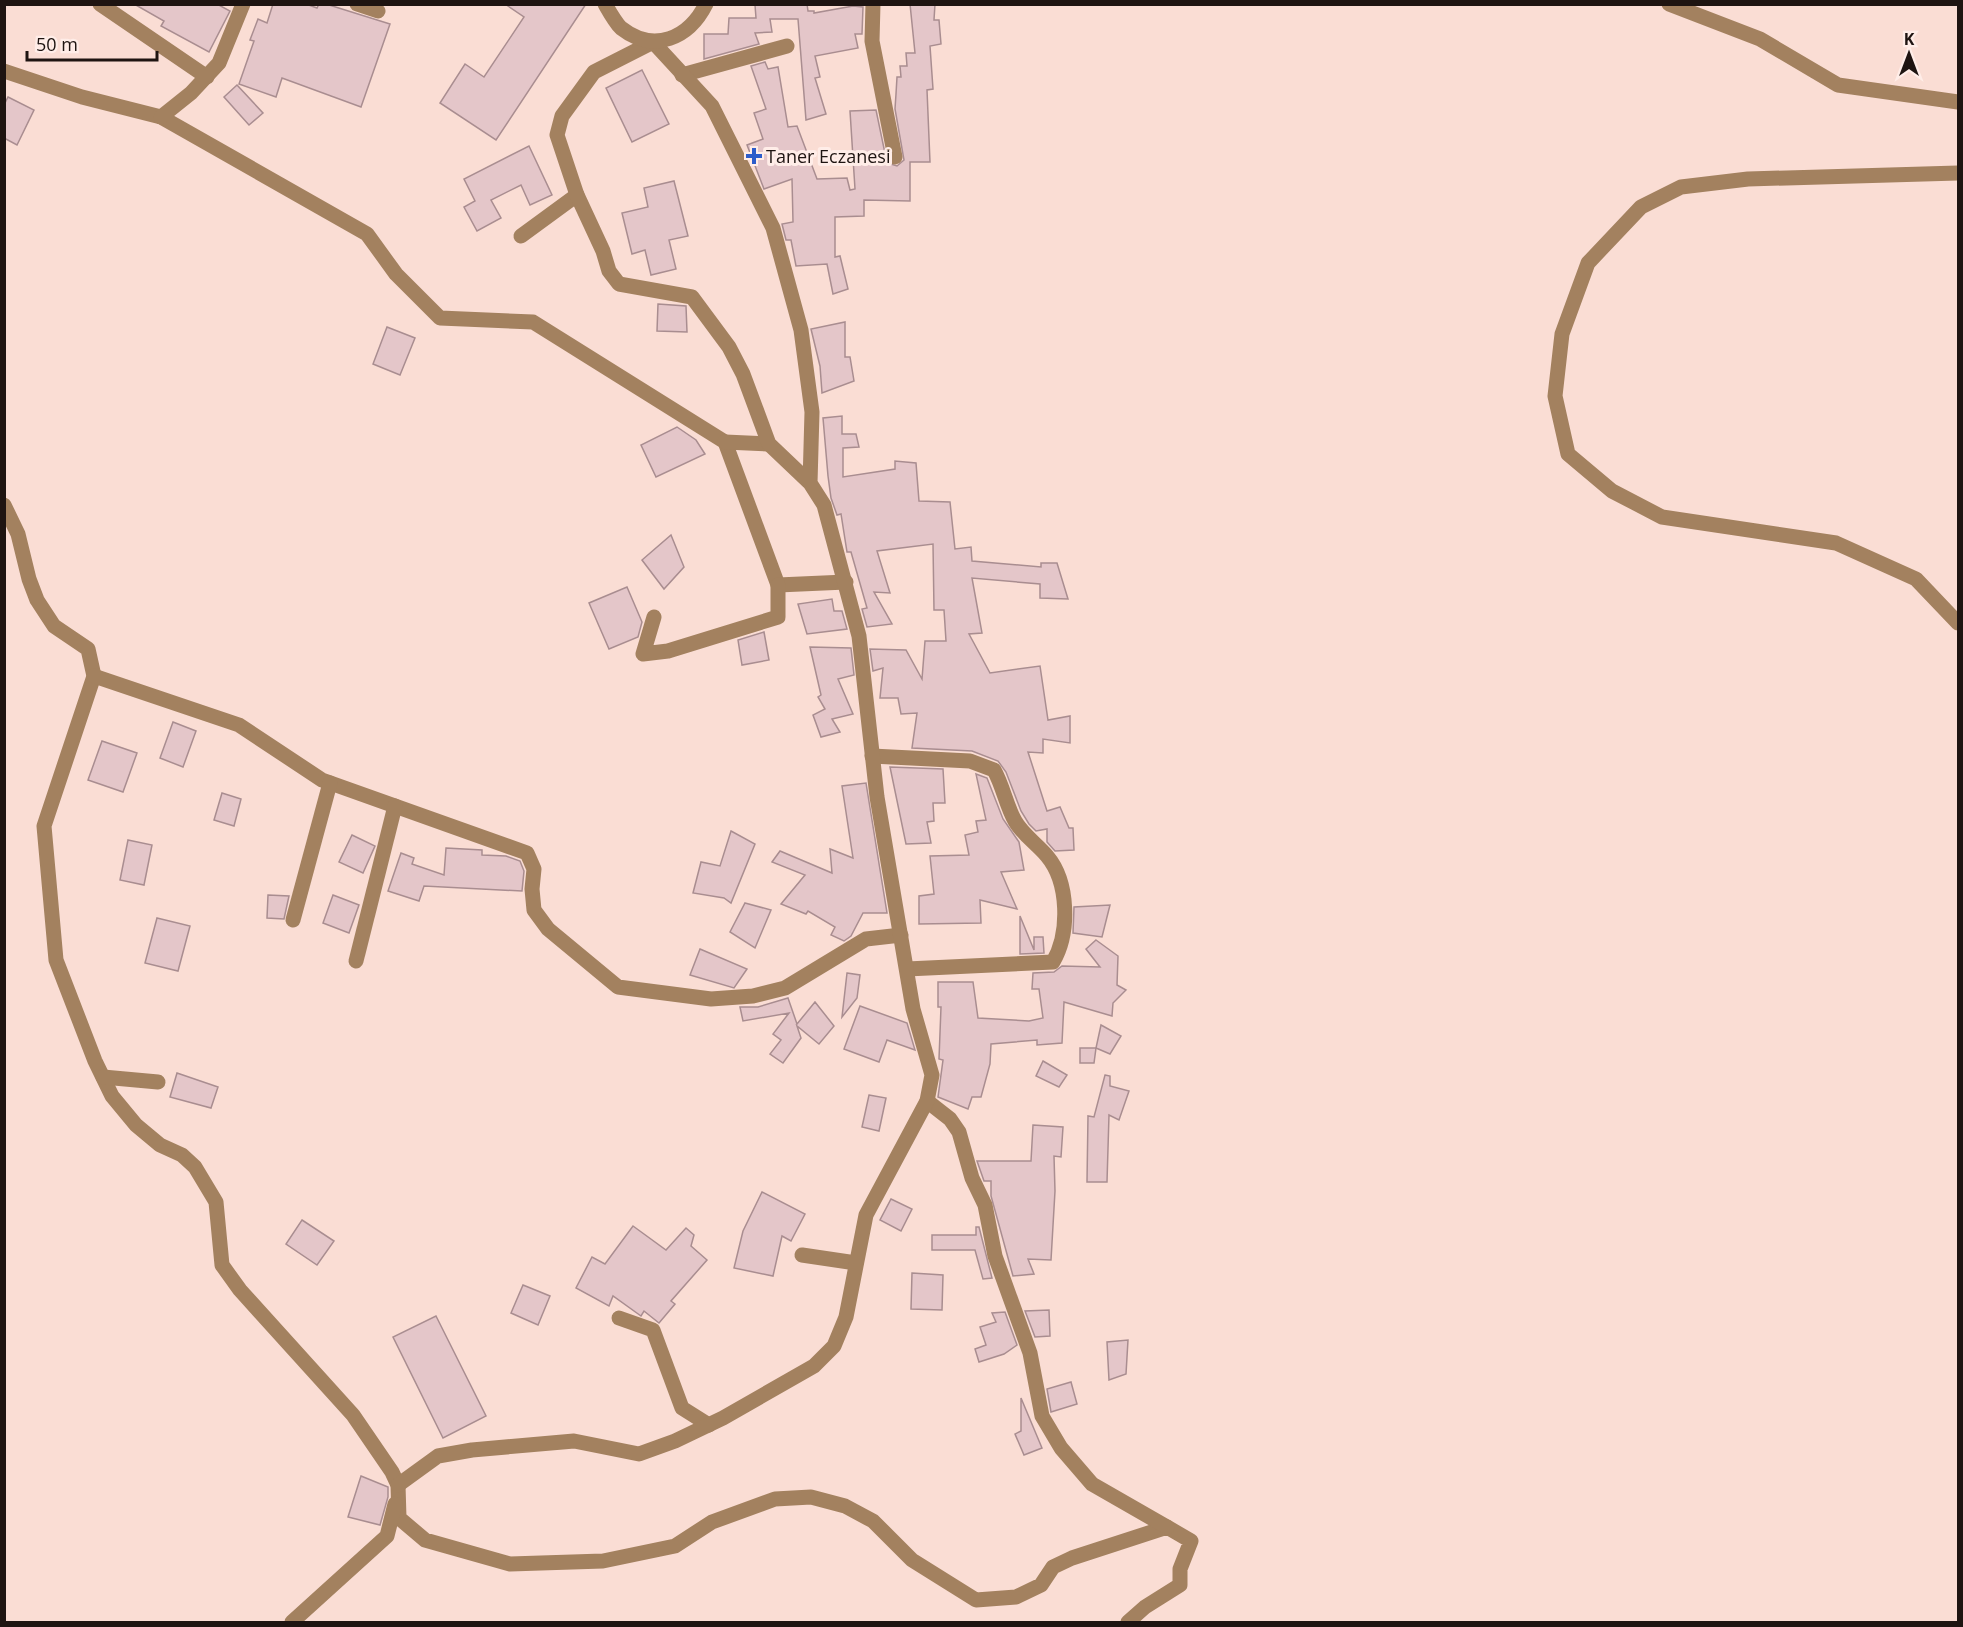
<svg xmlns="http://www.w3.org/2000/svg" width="1963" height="1627" font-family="'Open Sans',sans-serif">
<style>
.building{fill:#e4c6c9;stroke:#a98d90;stroke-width:1.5}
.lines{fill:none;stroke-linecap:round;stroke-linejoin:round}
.minor{stroke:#a3815f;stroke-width:15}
.tertiary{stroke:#a3815f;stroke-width:15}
.poi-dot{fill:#2c5cca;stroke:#ffede8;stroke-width:2}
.labels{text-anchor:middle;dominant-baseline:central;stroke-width:6;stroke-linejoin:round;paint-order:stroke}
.poi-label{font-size:18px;fill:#1e1411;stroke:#ffede8;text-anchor:start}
</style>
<rect width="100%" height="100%" fill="#faddd4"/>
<g class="building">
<polygon points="134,4 217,4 230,11 209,52 161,26 164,21"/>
<polygon points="273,4 306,4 317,8 319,4 326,4 390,24 361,107 282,78 276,97 239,84 254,41 250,40 258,19 267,23"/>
<polygon points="505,4 586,4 496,140 440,103 465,64 484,77 524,17"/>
<polygon points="807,4 808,11 814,11 814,13 853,6 863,7 862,34 855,34 858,48 815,56 820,77 815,78 826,114 806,120 798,19 770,19 772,32 755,33 759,44 704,59 704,34 728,34 729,18 756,18 755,5"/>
<polygon points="910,4 935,4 934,20 939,20 941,44 930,46 933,89 927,90 930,162 910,162 910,201 864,200 864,216 835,217 835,257 840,256 848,289 833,294 827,264 796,266 791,240 786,240 782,224 793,222 792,179 764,189 747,145 763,139 754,113 766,109 751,66 765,62 768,69 778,67 788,127 797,126 817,179 847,178 850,190 855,189 850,111 876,110 887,163 897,166 904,160 895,109 896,94 897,77 901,77 900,66 907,66 906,53 915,53"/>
<polygon points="642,70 669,124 632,142 606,88"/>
<polygon points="237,85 263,113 249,125 224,97"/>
<polygon points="8,97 34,110 17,145 4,138 4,105"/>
<polygon points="529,146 552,195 530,205 521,185 491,200 501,218 477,231 464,207 475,201 464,179"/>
<polygon points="674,181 688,236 669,240 676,269 651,275 645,250 632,254 622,213 648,207 644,188"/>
<polygon points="658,304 686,306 687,332 657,331"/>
<polygon points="845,322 845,357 850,357 854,381 822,393 820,366 811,329"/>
<polygon points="387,327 415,338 400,375 373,364"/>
<polygon points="842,416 842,434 856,434 859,447 843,448 843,477 895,469 895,461 916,463 919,501 950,502 955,549 971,547 972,561 1041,567 1041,563 1057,563 1068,599 1040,598 1040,584 972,578 982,633 969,634 990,673 1040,666 1048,720 1070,716 1070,743 1043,739 1043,753 1028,752 1047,811 1060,807 1069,828 1073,828 1074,850 1055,851 1047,842 1047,829 1036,831 1029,824 1021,811 1006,772 998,761 972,751 912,748 917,713 901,714 898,698 880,698 883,668 873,671 870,649 906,650 922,679 925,641 946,641 944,610 934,610 933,544 877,551 890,593 874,592 892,624 867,627 862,609 867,608 851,552 847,552 841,514 837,515 831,498 828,476 823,418"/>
<polygon points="677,427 696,440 705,454 656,477 641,445"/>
<polygon points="671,535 684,567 664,589 642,560"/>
<polygon points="627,587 642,622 638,637 609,649 589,603"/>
<polygon points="832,599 834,611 842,611 847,629 807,634 798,604"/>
<polygon points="764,632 769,660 742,665 738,640"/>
<polygon points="810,647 851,648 854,675 838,679 853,714 832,719 840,732 821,737 813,715 825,709 818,697 821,695"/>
<polygon points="173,722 196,731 183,767 160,758"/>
<polygon points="102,741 137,753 123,792 88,780"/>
<polygon points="890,767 943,769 945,803 933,803 934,821 927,822 931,843 906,844"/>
<polygon points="976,774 987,778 1003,819 1019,842 1024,870 1001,872 1017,909 980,900 981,923 919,924 919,896 934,894 930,856 969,855 965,835 978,832 976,821 986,820"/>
<polygon points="866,783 887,913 863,913 851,936 844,941 831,935 835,927 808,911 806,914 781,904 805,875 772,862 780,851 832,873 830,849 853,858 842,786"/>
<polygon points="222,793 241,799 234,826 214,820"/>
<polygon points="731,831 755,844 731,903 724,898 693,893 701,862 720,866"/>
<polygon points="352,835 375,846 363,873 339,862"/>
<polygon points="128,840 152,845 144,885 120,880"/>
<polygon points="446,848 482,850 482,855 506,856 520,861 524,871 522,891 424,886 419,901 388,891 401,853 414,858 412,864 444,875"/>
<polygon points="268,895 289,896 284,919 267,918"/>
<polygon points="333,895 359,905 349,933 323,923"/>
<polygon points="745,903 771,910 755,948 730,932"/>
<polygon points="1110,905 1102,937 1073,933 1074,907"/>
<polygon points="1020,916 1034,950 1034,937 1043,937 1044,953 1020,954"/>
<polygon points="157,918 190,926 178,971 145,963"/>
<polygon points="1096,940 1118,956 1117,985 1126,990 1113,1003 1112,1016 1064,1002 1062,1043 1037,1045 1037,1040 991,1044 990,1064 981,1097 972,1097 968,1109 938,1097 943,1060 939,1059 941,1007 938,1007 938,982 973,982 978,1018 1029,1021 1043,1018 1039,989 1032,989 1033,973 1054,972 1062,966 1100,967 1086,949"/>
<polygon points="700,949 747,969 734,988 690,975"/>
<polygon points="847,973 860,975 857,998 842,1017"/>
<polygon points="788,998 797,1024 815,1002 834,1026 819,1044 797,1026 801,1038 783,1063 770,1054 781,1040 773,1034 789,1013 743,1021 740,1007 758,1007"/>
<polygon points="860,1006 907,1023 915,1050 887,1040 879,1062 844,1049"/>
<polygon points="1101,1025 1121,1036 1110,1054 1096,1048"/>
<polygon points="1080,1048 1096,1048 1094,1063 1080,1063"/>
<polygon points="1043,1061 1067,1075 1059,1087 1036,1076"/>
<polygon points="177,1073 218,1087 211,1108 170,1097"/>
<polygon points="1105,1075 1110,1076 1110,1086 1129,1091 1119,1120 1109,1115 1107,1182 1087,1182 1088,1116 1094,1117"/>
<polygon points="869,1095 886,1098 879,1131 862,1127"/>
<polygon points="1033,1125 1063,1127 1061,1157 1054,1156 1055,1191 1051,1260 1028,1259 1034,1274 1013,1276 991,1196 991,1181 984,1181 977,1161 1031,1161"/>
<polygon points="762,1192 805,1214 791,1241 782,1236 773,1276 734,1268 743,1231"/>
<polygon points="891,1199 912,1209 901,1231 880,1220"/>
<polygon points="302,1220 334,1241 317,1265 286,1244"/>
<polygon points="633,1226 666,1250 686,1228 694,1235 691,1246 707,1260 671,1301 675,1304 659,1323 644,1311 641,1316 613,1296 609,1306 576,1288 592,1257 605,1264"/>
<polygon points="976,1227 979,1227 992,1278 983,1279 975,1250 932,1250 932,1235 976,1235"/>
<polygon points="912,1273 943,1275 942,1310 911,1309"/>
<polygon points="523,1285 550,1296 538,1325 511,1313"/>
<polygon points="1049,1310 1050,1336 1035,1337 1025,1311"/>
<polygon points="1005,1312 1017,1345 1004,1354 979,1362 975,1349 986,1345 980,1327 996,1322 992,1313"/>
<polygon points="436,1316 486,1416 443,1438 393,1337"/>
<polygon points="1128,1340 1126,1374 1109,1380 1107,1342"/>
<polygon points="1071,1382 1077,1404 1051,1412 1047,1389"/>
<polygon points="1021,1398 1042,1448 1024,1455 1015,1434 1021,1431"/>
<polygon points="361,1476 388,1487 388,1497 380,1525 348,1517"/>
</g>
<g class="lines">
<g class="minor">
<polyline points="100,4 207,77"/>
<polyline points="357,4 378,11"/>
<polyline points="873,4 872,41 895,157"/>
<polyline points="4,71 82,97 161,117 367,234 396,274 440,318 533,322 725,442 778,585 846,582"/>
<polyline points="682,75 787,46"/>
<polyline points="161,117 191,93 219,63 243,4"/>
<polyline points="521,236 577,195"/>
<polyline points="725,442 769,444"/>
<polyline points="4,505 18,534 29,579 37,600 54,626 88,649 94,676 44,826 56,960 95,1061 112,1096 136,1125 160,1145 182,1155 195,1167 216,1202 222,1265 240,1290 353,1415 392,1472 398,1485 399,1518 425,1540 510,1564 603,1561 675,1546 712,1522 775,1499 811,1497 845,1506 873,1521 912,1560 976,1600 1016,1597 1041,1585 1053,1567 1072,1558 1167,1527 1191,1541 1180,1569 1180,1585 1145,1607 1128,1622"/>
<polyline points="654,617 643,654 668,651 778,617 778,585"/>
<polyline points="94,676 239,725 322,780 527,853 534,869 532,889 534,910 548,929 618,987 711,999 753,996 785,988 866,939 901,935"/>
<path d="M872 756 970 761 994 770C1003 786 1006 805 1015 821 1023 835 1037 844 1047 856 1069 882 1070 933 1053 962L907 969"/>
<polyline points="293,920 330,783"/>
<polyline points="356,961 395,806"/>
<polyline points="103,1077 158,1082"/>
<polyline points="927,1101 950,1119 959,1132 972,1178 985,1205 995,1256 1030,1353 1042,1416 1061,1448 1092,1484 1167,1527"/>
<polyline points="802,1255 856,1263"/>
<polyline points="619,1318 653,1330 682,1408 709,1425"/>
<polyline points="398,1485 438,1456 472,1450 574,1441 639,1454 675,1441 723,1418 814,1366 834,1346 846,1317 866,1215 927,1101 932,1075 913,1009 877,797 859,636 824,505 810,483 769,444 743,374 729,347 692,297 619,284 609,271 603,251 577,195 557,135 562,116 594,72 653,42 712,106 773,228 801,330 812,412 810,483"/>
<polyline points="292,1622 387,1536 395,1504"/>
</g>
<g class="tertiary">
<path d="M605 4C609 11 615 22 621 28 654 54 689 38 706 4"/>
<polyline points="1669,4 1760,39 1838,85 1958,102"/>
<polyline points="1958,173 1748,179 1681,187 1641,207 1588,263 1562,334 1555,396 1568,454 1612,491 1662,517 1836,543 1916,579 1958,623"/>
</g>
</g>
<path class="poi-dot" d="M751 147h6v6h6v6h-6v6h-6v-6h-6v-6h6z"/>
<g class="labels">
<g class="poi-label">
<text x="766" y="156">Taner Eczanesi</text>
</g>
</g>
<rect width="1963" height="1627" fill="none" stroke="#1e1411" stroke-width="12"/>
<g transform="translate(1909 54)" stroke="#ffede8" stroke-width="4.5" paint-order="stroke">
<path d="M0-4.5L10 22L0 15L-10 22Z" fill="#1e1411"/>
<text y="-9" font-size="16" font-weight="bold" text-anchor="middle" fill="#1e1411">K</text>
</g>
<path d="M27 51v9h130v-9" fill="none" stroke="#1e1411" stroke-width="3"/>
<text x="36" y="51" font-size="18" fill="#1e1411" stroke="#ffede8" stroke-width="4.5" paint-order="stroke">50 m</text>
</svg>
